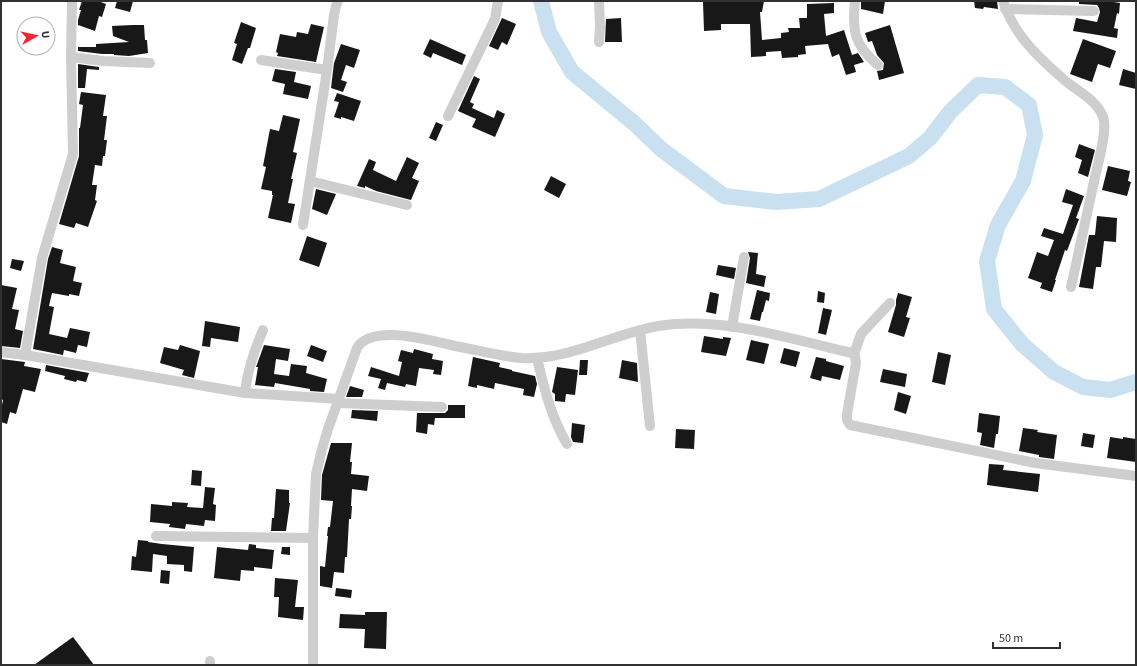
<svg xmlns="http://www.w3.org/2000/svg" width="1137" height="666" font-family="'Source Sans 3',sans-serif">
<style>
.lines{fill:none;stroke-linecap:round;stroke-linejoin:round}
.river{stroke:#c8e0f0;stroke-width:16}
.building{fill:#181818}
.minor{stroke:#cecece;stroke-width:10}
</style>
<rect width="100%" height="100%" fill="#fff"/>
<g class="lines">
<polyline class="river" points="541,1 549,32 572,72 635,124 661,149 724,196 776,202 819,199 909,156 930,138 950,112 978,85 1005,87 1029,105 1035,135 1023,181 998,225 987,261 994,309 1022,344 1054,372 1083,387 1110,390 1136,382"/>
</g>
<g class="building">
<polygon points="82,1 98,1 106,4 102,17 99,16 95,31 78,25 78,20 81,10 79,10"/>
<polygon points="117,1 133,1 130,12 115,8"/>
<polygon points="733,1 764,1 762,12 760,12 762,40 781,38 781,33 789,32 788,28 800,28 799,18 807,18 807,4 834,3 834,13 824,14 826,36 844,30 852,55 858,53 864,62 854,65 856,72 846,75 839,54 832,57 828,44 805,46 806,54 798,55 798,57 782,58 781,51 766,52 766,56 751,57 750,24 721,24 721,30 704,31 703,2"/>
<polygon points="861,1 885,1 883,14 861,9"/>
<polygon points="974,1 997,1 998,9 984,7 983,9 975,8"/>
<polygon points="1079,1 1108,1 1120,3 1119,14 1117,13 1114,28 1118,29 1117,38 1073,31 1076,18 1097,22 1100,12 1099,8 1097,5 1079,4"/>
<polygon points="502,18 516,24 507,45 502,42 498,50 489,46"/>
<polygon points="621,18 622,42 605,42 606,19"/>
<polygon points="241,22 256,28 250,48 248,48 242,64 232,60 237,44 234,43"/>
<polygon points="311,24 324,27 316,62 277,56 278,53 276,52 280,34 296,37 297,32 308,34"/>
<polygon points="132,25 144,25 145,40 147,40 148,53 129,56 114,55 114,54 102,54 78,51 78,47 96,47 96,44 129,42 113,36 112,26"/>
<polygon points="890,25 904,73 879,80 877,71 883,70 884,63 877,55 872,41 868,42 865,33"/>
<polygon points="430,39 466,55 462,65 433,53 431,58 423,54"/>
<polygon points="1083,39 1116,51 1110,68 1098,64 1092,82 1070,74"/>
<polygon points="341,44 360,50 354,68 346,65 341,80 347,82 343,92 331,88 334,63"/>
<polygon points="78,64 99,67 99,70 87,69 85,88 78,88"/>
<polygon points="275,69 296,72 294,82 311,86 308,99 283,94 285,84 272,81"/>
<polygon points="1123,69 1136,73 1136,89 1119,85"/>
<polygon points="474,76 480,79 470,102 474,104 472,108 494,118 497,110 505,114 495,137 472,127 476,119 458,111"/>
<polygon points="81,92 106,95 103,116 107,116 104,140 107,140 105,156 103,156 102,166 95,165 92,185 97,185 95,200 97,201 88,227 76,223 74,228 59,224 79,156 79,128 80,128 83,105 79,104"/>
<polygon points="337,93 361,101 354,121 341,117 341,119 334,117 339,102 334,101"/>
<polygon points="283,115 300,119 293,152 297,153 291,179 293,179 288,203 295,204 291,223 268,218 273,195 272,195 272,191 261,189 266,167 263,166 270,129 279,131"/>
<polygon points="436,122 443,125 436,141 429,138"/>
<polygon points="1079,144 1095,150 1088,177 1078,173 1082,160 1075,157"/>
<polygon points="407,157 419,163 412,178 419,181 411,200 376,191 365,186 365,188 357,186 369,159 376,162 373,170 396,181"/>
<polygon points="1108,166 1130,171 1128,181 1131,182 1127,196 1102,190"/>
<polygon points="551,176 566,184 559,198 544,190"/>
<polygon points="316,189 336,194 327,215 312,209"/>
<polygon points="1066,189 1084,196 1076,218 1079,219 1067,251 1065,250 1055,280 1056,280 1052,292 1040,288 1042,283 1028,278 1037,252 1048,256 1054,240 1041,236 1044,228 1063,234 1073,205 1062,202"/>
<polygon points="1097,216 1117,218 1116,242 1104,241 1101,267 1096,267 1093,289 1079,287 1089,235 1095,235"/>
<polygon points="307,236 327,243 319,267 299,260"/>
<polygon points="52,247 63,250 60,263 76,267 73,281 82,283 79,296 69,294 69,296 52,293 49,306 54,307 49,334 67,338 70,328 90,332 87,347 78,345 76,353 64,350 63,355 33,349 48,259"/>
<polygon points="748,252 758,253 756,274 766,276 764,287 746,283 750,258"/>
<polygon points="12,259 24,261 21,271 10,268"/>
<polygon points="718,265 736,268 734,279 716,275"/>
<polygon points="1,285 17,288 12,309 19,310 15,329 23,331 20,348 1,346"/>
<polygon points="757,290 770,293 769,301 766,300 763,312 762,312 760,321 750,319"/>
<polygon points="818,291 825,293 824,303 817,302"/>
<polygon points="710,292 719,294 716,314 706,312"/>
<polygon points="898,293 912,297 906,317 910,318 904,337 888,332 896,305 896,300"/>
<polygon points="823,308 832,310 826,335 818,333"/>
<polygon points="205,321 240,327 238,342 211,338 210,347 202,346"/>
<polygon points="704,336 723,339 723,337 731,338 726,356 701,352"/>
<polygon points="751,340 769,344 764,364 746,360"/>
<polygon points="180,345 200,351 194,378 182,375 184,370 160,363 164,347 178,350"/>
<polygon points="264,345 290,349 288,361 276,359 274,374 289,376 291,364 307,366 306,373 327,379 324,392 310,391 310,389 275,383 274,387 255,385 258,367 256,367"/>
<polygon points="311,345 327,351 323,362 307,356"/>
<polygon points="784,348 800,352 796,367 780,363"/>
<polygon points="414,349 433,354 432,359 443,361 441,375 433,374 434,370 419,368 416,386 406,384 405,387 387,383 385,390 378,388 381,379 368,376 371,367 399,376 402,362 398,361 401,350 413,353"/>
<polygon points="938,352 951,355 945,385 932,382"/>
<polygon points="473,357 500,363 499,367 512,370 512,371 535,376 537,384 534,397 523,395 524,389 495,383 494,389 477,385 477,388 468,386"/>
<polygon points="816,357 826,359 826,361 844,366 840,380 822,376 821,381 810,378"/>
<polygon points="1,359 25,362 24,366 41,369 35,392 23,389 16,414 10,412 7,424 1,422 1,410 3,400 1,399"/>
<polygon points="580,360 588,360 587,375 579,375"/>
<polygon points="622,360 637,363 638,382 619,378"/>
<polygon points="46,365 89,373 86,382 77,380 76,382 64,379 65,376 45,371"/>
<polygon points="557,367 578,370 575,395 566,394 565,402 555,401 555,394 552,392"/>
<polygon points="883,369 907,374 905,387 880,382"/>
<polygon points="350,386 364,390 362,397 346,397"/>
<polygon points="898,392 911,396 906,414 894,410"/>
<polygon points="448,405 465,405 465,418 435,418 434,425 428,424 427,434 416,432 417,413 445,413 448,410"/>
<polygon points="352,410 378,411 377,421 351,418"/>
<polygon points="979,413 1000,416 998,434 996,434 994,448 980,445 982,433 977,432"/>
<polygon points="572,423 585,425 583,443 573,442 571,437"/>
<polygon points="1023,428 1038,430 1037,432 1057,435 1054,459 1039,457 1039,455 1019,451"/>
<polygon points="676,429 695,430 694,449 675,448"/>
<polygon points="1083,433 1095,435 1093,448 1081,446"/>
<polygon points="1110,437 1123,439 1123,437 1136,439 1136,462 1107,458"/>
<polygon points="331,443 352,443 350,462 352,462 351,474 369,476 367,491 352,489 351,506 352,506 351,519 349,519 347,557 345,557 344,573 334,572 332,588 320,586 320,566 325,567 328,536 327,536 328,527 330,527 333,501 321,500 322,475"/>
<polygon points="989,464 1004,465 1003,470 1040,474 1038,492 987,485"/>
<polygon points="192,470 202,471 201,486 191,485"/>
<polygon points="205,487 215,488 213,504 216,505 215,521 205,520 204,526 186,524 185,529 169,527 170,524 150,522 151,504 172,506 172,502 188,503 187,507 203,508"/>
<polygon points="276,489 289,490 289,503 290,503 286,531 271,531 272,518 274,518"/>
<polygon points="138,540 148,541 148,542 162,544 194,547 192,572 184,571 184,565 167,564 167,556 153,554 152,572 131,570 132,556 136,557"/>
<polygon points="249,544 256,545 256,548 274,550 272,569 254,567 254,571 241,570 240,581 214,578 217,547 248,550"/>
<polygon points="282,547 290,547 290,555 281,554"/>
<polygon points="161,570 170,571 169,584 160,583"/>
<polygon points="275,578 298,580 295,607 304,607 303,620 278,617 279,597 274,597"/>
<polygon points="336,588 352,590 351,598 335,596"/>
<polygon points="365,612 387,612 386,649 364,648 365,629 339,628 340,614 365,615"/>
<polygon points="73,637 94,665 34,665"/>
</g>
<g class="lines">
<g class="minor">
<path d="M855 1C852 31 854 45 878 65"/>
<path d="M1003 1C1014 36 1041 60 1068 83 1080 92 1098 102 1103 117 1108 129 1098 163 1095 177 1087 213 1079 250 1071 287"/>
<polyline points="1005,9 1094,11"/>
<polyline points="599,42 600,27 599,1"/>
<polyline points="71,57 103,61 150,63"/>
<polyline points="261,60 327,70"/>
<polyline points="448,116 495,19 498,1"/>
<polyline points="310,181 407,205"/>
<polyline points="303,225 327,70 334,15 336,6 338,1"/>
<polyline points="732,327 744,257"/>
<polyline points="640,330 650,426"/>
<polyline points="1,352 25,355 42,258 73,154 71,57 72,1"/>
<polyline points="854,354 861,334 890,303"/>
<polyline points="25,355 245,393 339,399"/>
<path d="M537 358C544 388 551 417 567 444"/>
<path d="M245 393C247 371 254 351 263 330"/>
<polyline points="337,403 442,407"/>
<polyline points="156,536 313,538"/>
<polyline points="210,665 210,661"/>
<path d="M313 665V538L316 474 322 449 328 429 357 348C372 323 433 341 455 346 477 350 499 356 521 358 568 361 612 334 658 326 722 316 790 339 852 353L855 356 856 363 847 414V420L850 425 1035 463 1136 476"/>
</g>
</g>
<rect width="1137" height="666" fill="none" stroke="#313131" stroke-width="4"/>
<g transform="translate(36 36) rotate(82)"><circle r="19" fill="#ffffff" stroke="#adadad"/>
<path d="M0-3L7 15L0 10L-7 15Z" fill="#f62430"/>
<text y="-6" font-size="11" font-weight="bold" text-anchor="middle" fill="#313131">U</text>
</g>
<path d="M993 642v6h67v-6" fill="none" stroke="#313131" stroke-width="2"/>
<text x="999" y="642" font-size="12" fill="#313131" stroke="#ffffff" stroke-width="3" paint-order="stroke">50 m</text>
</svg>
